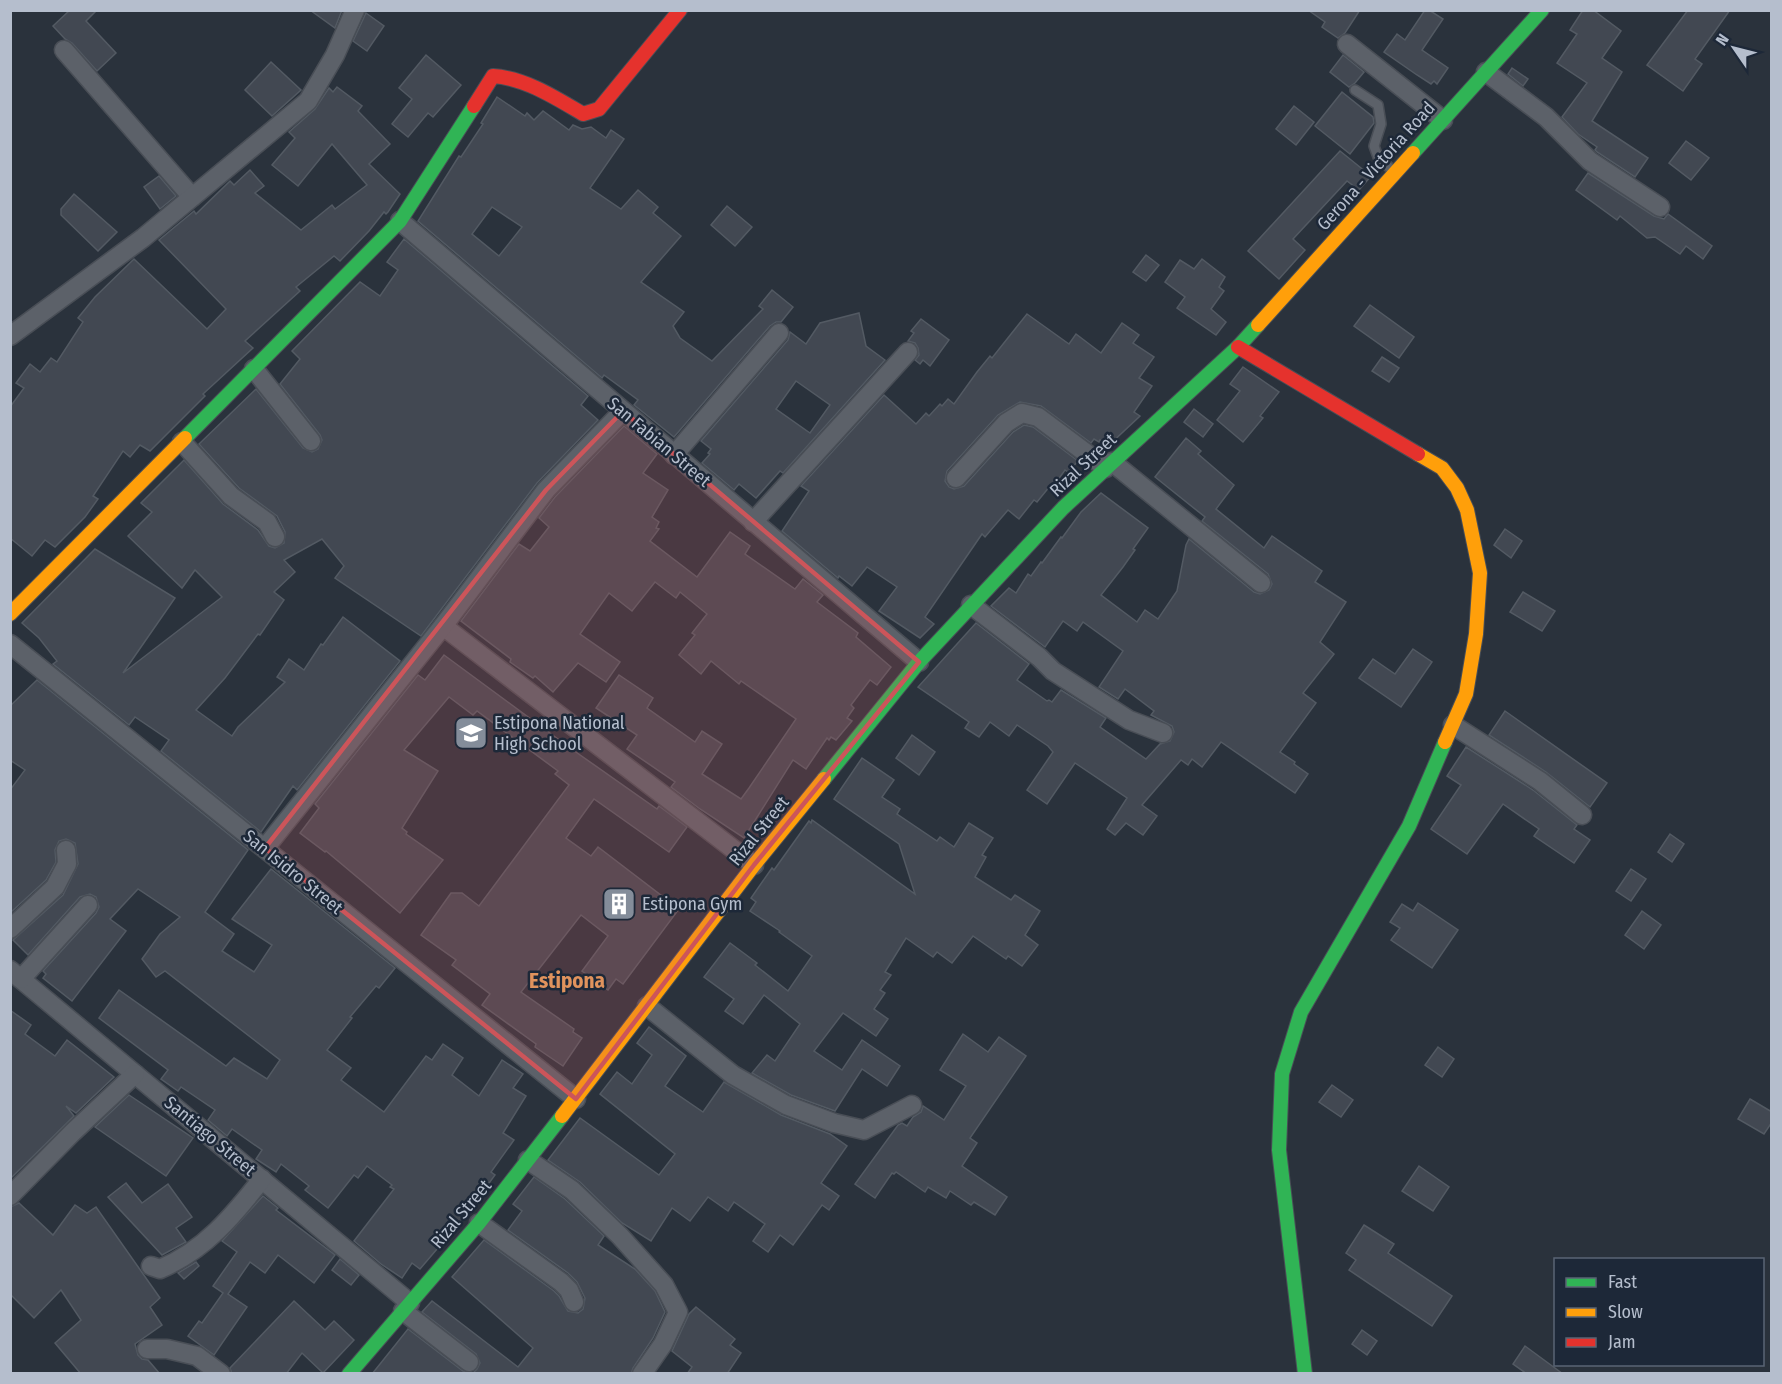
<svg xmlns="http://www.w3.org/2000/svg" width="1782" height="1384" font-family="'Fira Sans Condensed',sans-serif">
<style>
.building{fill:#424852;stroke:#535a63;stroke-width:1.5;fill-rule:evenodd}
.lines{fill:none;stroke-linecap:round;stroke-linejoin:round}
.lane-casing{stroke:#494e56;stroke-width:12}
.street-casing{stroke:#494e56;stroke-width:21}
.fast-casing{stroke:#494e56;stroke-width:16}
.slow-casing{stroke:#494e56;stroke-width:16}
.jam-casing{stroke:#494e56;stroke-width:16}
.lane{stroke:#5c6169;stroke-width:9}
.street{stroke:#5c6169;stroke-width:18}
.fast{stroke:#30b455;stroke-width:14}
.slow{stroke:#ff9f0a;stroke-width:14}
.jam{stroke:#e5322d;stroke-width:14}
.marked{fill:#cc555a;fill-opacity:0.2;stroke:#cc555a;stroke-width:4.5;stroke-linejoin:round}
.labels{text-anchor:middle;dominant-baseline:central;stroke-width:5;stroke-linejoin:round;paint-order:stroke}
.street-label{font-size:18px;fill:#b5becd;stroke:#1d2838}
.poi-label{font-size:18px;fill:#b5becd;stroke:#1d2838;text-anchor:start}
.quarter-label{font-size:21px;font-weight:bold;fill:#e0935d;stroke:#1d2838}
</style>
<rect width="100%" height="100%" fill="#2a323c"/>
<g class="building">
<polygon points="70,10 97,10 86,21 116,53 97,71 72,43 65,39 53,26"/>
<polygon points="310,10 342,10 335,28"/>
<polygon points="1308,10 1360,10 1345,33 1338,38 1322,27 1325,22"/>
<polygon points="1425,10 1429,10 1443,19 1422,50 1448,68 1437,84 1434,81 1431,84 1417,75 1384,52 1397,34 1405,40"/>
<polygon points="1583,10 1593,10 1621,31 1602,58 1622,72 1592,121 1648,158 1635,177 1597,152 1595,150 1597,147 1578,134 1562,117 1587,83 1557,63 1577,34 1570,30"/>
<polygon points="1688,10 1730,10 1695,59 1702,64 1683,91 1647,65"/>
<polygon points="366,13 384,26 367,51 353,41"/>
<polygon points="426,55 461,85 433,117 428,113 408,137 392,124 412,99 399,88"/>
<polygon points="1343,55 1364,72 1355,83 1349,87 1330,72"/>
<polygon points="271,62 301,90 272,116 245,90"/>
<polygon points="1512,68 1528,79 1523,86 1508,74"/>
<polygon points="337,87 362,106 358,111 390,144 369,164 400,194 388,212 386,214 384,212 369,231 340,261 334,256 296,287 300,291 245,341 253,348 203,394 205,396 150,451 140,445 130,457 123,451 93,496 98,499 85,517 55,547 45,540 32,556 10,538 10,407 24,388 16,383 30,364 40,372 51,358 57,362 83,322 78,318 95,297 134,259 207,329 226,309 159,240 194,211 196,214 230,181 234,185 250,170 264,186 255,193 301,230 332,205 335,209 367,185 332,144 298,186 272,165 295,138 289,132 315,109 329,88 333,92"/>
<polygon points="1342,92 1373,117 1374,123 1350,154 1315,126"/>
<path d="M497 97 525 116 527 113 534 120 543 111 569 130 573 125 582 129 591 127 606 138 611 130 624 139 590 188 621 209 638 190 658 207 653 213 681 236 641 282 684 312 673 326 680 338 712 361 763 309 759 306 772 290 793 307 781 322H776L770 326 674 437 634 405 638 400 604 375 602 378 418 221 459 156 461 157 483 124 481 123ZM492 207 522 227 499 256 472 234Z"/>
<polygon points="1294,106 1314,122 1296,145 1276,129"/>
<polygon points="1686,141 1709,158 1691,180 1669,163"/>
<polygon points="1340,151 1371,176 1359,190 1347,181 1293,239 1305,250 1279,279 1248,251"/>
<polygon points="1588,173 1654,216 1664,219 1668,214 1712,246 1703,259 1686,246 1680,254 1655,237 1647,238 1620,216 1617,220 1576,190"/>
<polygon points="159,176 176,196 160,209 144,187"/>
<polygon points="74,194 117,232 98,251 61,215 61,209"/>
<polygon points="727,206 752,227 735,246 711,225"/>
<polygon points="404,239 588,396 581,405 598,420 537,483 421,636 335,578 344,566 322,539 284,560 295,572 274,592 284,600 260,635 258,634 225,678 196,710 232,736 238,727 285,682 277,677 289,659 304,670 321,644 323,645 343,617 400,661 297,790 293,786 261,832 161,751 169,740 135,717 129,725 53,664 57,661 39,638 22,623 95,549 175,598 123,673 222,597 195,570 182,588 128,536 152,512 141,503 184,460 223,504 258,530 269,546 275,548 284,543 285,532 277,516 239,488 199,444 256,389 303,448 312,452 318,449 322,440 320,435 280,384 300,359 292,351 360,282 380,296 398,270 387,262"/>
<polygon points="1146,255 1159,265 1146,281 1133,272"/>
<polygon points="1202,259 1225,277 1219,287 1224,291 1211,309 1226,322 1216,335 1177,308 1185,297 1165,282 1180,260 1194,269"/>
<polygon points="1370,305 1414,337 1399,358 1354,326"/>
<path d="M859 313 866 346 885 360 783 473 780 471 756 498 739 484 734 490 702 463 710 454 708 453 711 449 701 441 788 340 790 332 806 344 820 323ZM796 381 830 405 810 433 776 409Z"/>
<polygon points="1027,314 1069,344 1076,334 1101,353 1122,323 1139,335 1133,343 1154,357 1139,378 1152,386 1134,412 1140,416 1108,446 1100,440 1099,442 1094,439 1091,443 1041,406 1020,402 998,415 947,471 945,481 949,487 954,489 964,486 1013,432 1024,425 1033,427 1078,461 1068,472 1065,470 1052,488 1050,486 1037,502 1034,500 1019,519 1008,510 985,537 982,534 925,617 934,624 920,638 879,611 897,587 867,567 852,586 839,576 838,578 782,531 809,491 801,486 884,395 916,424 926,413 929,416 940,404 942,406 948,399 954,404 977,372 990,356 992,358"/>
<polygon points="921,319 949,340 930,366 923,360 920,364 915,360 919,355 918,348 915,343 908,341 914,333 911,331"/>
<polygon points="1382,357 1399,368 1389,382 1372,371"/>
<polygon points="1243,367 1279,392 1260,416 1263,418 1243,442 1217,420 1240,391 1230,384"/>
<polygon points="1194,409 1213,424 1203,437 1184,422"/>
<polygon points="624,426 657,454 643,473 668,490 652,517 659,522 656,528 659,529 650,541 697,577 730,532 750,546 745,554 795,589 803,579 823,595 817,602 858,633 856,637 891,667 877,685 870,680 851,705 854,708 847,718 852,721 836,740 831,737 829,740 827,738 806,769 793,760 744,838 700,809 671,787 675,782 627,749 637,735 596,708 619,675 653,698 647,708 695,742 702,731 722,744 702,774 741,799 749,788 796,719 741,681 739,684 711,661 701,674 679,655 695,635 692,633 707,614 680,592 676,598 655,582 632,611 609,593 580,634 620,662 606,682 578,663 553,692 535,676 533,678 510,662 511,659 461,621 519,544 530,551 549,527 539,518 555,497"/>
<polygon points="1186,438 1201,451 1198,454 1234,485 1216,509 1264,548 1272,536 1322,571 1315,582 1346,602 1320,642 1334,654 1303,693 1316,703 1280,752 1295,762 1294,764 1308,774 1295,793 1221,742 1202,767 1192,759 1188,765 1181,760 1142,805 1157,816 1143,835 1126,823 1115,835 1107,829 1127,798 1075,763 1047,804 1027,790 1053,752 1048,746 1017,725 1009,736 990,722 979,737 965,728 969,722 918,687 976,623 1029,664 1017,680 1047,701 1049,700 1052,702 1061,690 1106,718 1100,727 1146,759 1160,744 1170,741 1174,732 1172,726 1151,715 1154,711 1125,689 1118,699 1099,687 1123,651 1083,622 1077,631 1063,621 1045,647 991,606 1009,588 1016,593 1028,574 1031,576 1041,562 1042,563 1061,537 1062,538 1081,512 1101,493 1148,528 1133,549 1135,550 1123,567 1101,595 1137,622 1145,610 1158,619 1177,591 1186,545 1189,539 1254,592 1260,594 1269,590 1272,584 1268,574 1202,521 1205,517 1155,477"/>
<polygon points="1505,529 1522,541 1511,558 1494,545"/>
<polygon points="1523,592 1555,611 1542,631 1510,612"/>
<polygon points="1413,649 1432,662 1401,707 1359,678 1373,659 1395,674"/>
<polygon points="444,655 573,750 657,809 659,806 687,827 669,852 594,799 566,838 591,856 598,847 679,909 623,984 616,979 608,990 582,971 608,936 581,915 521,992 574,1029 573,1032 582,1038 563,1066 535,1047 536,1044 482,1005 490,994 452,965 456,960 421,935 451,893 462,893 479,906 569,785 555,774 558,771 477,711 473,715 449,697 404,750 438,771 402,828 407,832 406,834 443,860 400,913 326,851 325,852 300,833 319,808 315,804 418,675 425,680"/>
<polygon points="37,680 248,850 205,912 234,934 222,951 254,972 272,945 232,919 271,869 395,968 379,988 376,986 350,1017 352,1018 327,1050 351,1068 341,1080 384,1112 426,1056 432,1060 443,1044 463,1058 452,1075 479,1096 502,1060 523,1074 513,1088 526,1096 503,1133 514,1140 491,1172 495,1175 466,1215 420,1269 412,1263 402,1278 381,1264 354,1241 394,1189 390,1187 392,1185 367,1166 358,1178 354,1175 328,1208 305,1190 309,1186 281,1164 276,1172 256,1159 262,1150 232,1129 227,1136 208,1120 215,1110 181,1087 178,1091 161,1079 168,1070 99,1018 119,990 226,1066 234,1058 267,1079 280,1060 165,971 156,977 142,959 160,934 180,917 138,889 110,919 126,931 72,1001 43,978 46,974 43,971 96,913 99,907 96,897 90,894 80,897 28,955 13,940 63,895 78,864 75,843 66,839 59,841 55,850 56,862 46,880 10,913 10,790 25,770 10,760 10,706"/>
<polygon points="1505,711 1607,783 1590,807 1546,772 1489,735"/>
<polygon points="912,735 935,752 919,775 896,758"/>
<polygon points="1466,747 1533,790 1577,825 1574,829 1590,840 1574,863 1534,836 1539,829 1503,804 1467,854 1431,829 1461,785 1447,776"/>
<polygon points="862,758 894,780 882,797 900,809 897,814 937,841 940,837 954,847 969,823 993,838 982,855 986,857 975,877 1011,900 1015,895 1040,911 1025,935 1038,945 1022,966 1008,956 1006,959 973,936 952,963 937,952 933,957 906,938 885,972 891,975 880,990 885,993 874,1009 888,1019 876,1036 843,1013 814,1051 842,1070 862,1040 900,1066 887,1086 862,1069 835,1111 791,1095 752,1073 767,1055 775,1061 800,1024 764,995 743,1024 725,1011 734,999 704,977 730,943 757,963 755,965 788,991 812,956 779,932 780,931 750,911 756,902 751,898 772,868 774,870 809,821 811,823 812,820 915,894 899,844 834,799"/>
<polygon points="1670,834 1684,844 1672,862 1658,852"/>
<polygon points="1631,869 1646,879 1631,901 1616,891"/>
<polygon points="1418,903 1458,930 1432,968 1391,940 1400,928 1390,922 1402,904 1413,911"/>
<polygon points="1642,911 1661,925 1644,949 1625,935"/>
<polygon points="10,1010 31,1025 25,1034 55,1056 67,1040 114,1077 76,1113 66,1106 74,1116 10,1179"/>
<polygon points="649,1027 686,1056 665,1086 703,1112 724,1082 781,1115 830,1134 847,1146 821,1183 839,1196 829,1210 822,1205 793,1245 780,1235 768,1252 753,1241 765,1224 734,1202 728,1211 708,1197 690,1221 672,1208 651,1241 622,1223 580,1182 548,1160 580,1118 659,1175 675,1154 600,1094 617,1072 632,1084 652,1055 637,1043"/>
<polygon points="963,1034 988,1052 999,1037 1026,1056 970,1138 977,1143 962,1166 1007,1197 995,1215 974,1202 971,1205 950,1191 946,1198 928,1187 925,1192 896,1172 894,1174 892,1173 875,1198 855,1184 898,1125 902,1123 907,1126 913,1117 921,1112 923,1106 944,1120 966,1086 940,1070"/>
<polygon points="1438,1047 1454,1059 1442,1077 1425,1065"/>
<polygon points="1332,1085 1353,1100 1341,1117 1319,1102"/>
<polygon points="129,1095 193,1138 166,1176 95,1127"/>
<polygon points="1750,1099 1772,1112 1772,1122 1764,1134 1738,1119"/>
<polygon points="1419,1166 1449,1187 1433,1211 1402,1191"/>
<polygon points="534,1177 565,1199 604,1236 598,1245 635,1269 655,1291 665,1312 653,1338 633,1368 631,1374 372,1374 408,1329 463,1371 473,1373 477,1369 480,1363 476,1354 422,1312 432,1301 518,1367 533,1348 452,1277 484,1240 554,1291 559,1296 568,1311 578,1313 583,1309 585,1298 577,1282 568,1273 508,1230 522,1211 513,1204"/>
<polygon points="126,1183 142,1203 168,1184 192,1217 176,1228 186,1242 162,1255 108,1197"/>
<polygon points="263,1196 278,1208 276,1210 335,1255 314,1283 278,1255 265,1273 250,1262 228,1294 247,1307 214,1355 188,1336 199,1321 202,1323 223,1293 213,1286 237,1252 222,1241"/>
<polygon points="19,1203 53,1235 75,1205 87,1213 96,1207 160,1298 150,1307 162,1325 135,1344 138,1355 142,1359 148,1360 160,1374 81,1374 55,1343 81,1320 61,1290 34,1318 10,1294 10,1207"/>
<polygon points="1364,1225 1394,1244 1388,1253 1452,1296 1432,1326 1349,1270 1356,1260 1346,1253"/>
<polygon points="340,1259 359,1275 351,1285 332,1270"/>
<polygon points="196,1262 199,1266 184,1279 178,1273"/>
<polygon points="294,1301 325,1330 334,1321 354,1340 323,1373 302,1353 286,1374 232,1374 230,1368"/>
<polygon points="696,1307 735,1339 730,1345 741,1353 727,1374 687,1374 692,1367 672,1351 689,1314"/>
<polygon points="1362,1330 1377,1341 1367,1355 1352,1344"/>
<polygon points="1525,1346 1563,1374 1527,1374 1513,1364"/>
</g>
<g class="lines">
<defs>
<polyline id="lane" points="1355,90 1378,105 1381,124 1374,146 1378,157 1393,171"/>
<g id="street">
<polyline points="1347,44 1443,120"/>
<polyline points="64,50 192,197"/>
<polyline points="1486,72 1546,117 1590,161 1660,207"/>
<polyline points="400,221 919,662"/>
<polyline points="10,336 143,238 308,101 335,55 355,10"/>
<polyline points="254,369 311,441"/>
<polyline points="182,442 231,496 267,522 275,537"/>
<polyline points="674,455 779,333"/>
<polyline points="1112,462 1261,583"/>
<polyline points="956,478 1006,423 1022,413 1038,417 1106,468"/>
<polyline points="753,522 908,352"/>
<polyline points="971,605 1039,657 1053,671 1129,720 1163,733"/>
<polyline points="443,626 754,865"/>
<polyline points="10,644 576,1099"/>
<polyline points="1453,725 1540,781 1582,815"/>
<polyline points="265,848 443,626 546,490 623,411"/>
<polyline points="10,929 55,887 67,864 66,850"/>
<polyline points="10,970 410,1303"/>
<polyline points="21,979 88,905"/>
<polyline points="647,1006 733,1075 786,1105 834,1123 864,1130 912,1105"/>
<polyline points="528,1160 572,1190 620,1236 664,1285 678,1312 663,1344 642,1374"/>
<polyline points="10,1196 73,1132 135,1074"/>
<polyline points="479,1223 561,1282 569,1290 574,1302"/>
<path d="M151 1266 160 1269C205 1250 233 1216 262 1179"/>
<polyline points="403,1311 469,1362"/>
<polyline points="147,1349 167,1349 197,1356 221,1374"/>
</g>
<g id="fast">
<polyline points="1413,153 1542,10"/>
<polyline points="185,438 400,221 474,106"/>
<polyline points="824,779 919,662 1063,508 1238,347 1258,325"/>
<polyline points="349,1374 479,1223 562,1116"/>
<polyline points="1305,1374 1279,1150 1282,1074 1301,1012 1409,826 1445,742"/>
</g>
<g id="slow">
<polyline points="1258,325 1413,153"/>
<polyline points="1418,454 1442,468 1457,488 1467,510 1480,573 1476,634 1466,694 1445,742"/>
<polyline points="10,614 185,438"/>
<polyline points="562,1116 754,865 824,779"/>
</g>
<g id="jam">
<path d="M474 106 493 76C525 78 556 98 583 114L599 109 680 10"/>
<polyline points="1238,347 1418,454"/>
</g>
</defs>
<use href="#lane" class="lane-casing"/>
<use href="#street" class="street-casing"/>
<use href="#fast" class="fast-casing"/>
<use href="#slow" class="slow-casing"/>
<use href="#jam" class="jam-casing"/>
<use href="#lane" class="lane"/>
<use href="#street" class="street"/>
<use href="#fast" class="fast"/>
<use href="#slow" class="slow"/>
<use href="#jam" class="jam"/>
</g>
<path class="marked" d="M623 411 919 662 754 865 576 1099 265 848 546 490Z"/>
<defs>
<symbol id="school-square" viewBox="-11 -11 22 22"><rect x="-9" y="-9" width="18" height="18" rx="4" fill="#848d9a" stroke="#1d2838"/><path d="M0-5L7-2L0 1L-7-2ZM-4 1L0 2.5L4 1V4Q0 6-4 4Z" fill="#fff"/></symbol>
<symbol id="building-square" viewBox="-11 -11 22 22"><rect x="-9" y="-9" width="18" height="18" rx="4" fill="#848d9a" stroke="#1d2838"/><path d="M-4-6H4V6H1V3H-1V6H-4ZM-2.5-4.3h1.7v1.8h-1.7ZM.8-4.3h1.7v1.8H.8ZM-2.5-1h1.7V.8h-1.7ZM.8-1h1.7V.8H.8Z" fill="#fff"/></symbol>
</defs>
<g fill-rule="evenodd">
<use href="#school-square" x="452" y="714" width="38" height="38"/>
<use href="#building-square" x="600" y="885" width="38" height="38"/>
</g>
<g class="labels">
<g class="street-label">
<text transform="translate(1376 166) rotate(-48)">Gerona - Victoria Road</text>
<text transform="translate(659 442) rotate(40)">San Fabian Street</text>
<text transform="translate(1083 465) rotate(-43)">Rizal Street</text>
<text transform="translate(759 831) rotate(-51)">Rizal Street</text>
<text transform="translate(293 872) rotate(39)">San Isidro Street</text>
<text transform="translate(210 1136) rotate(40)">Santiago Street</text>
<text transform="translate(461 1214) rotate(-50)">Rizal Street</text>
</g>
<g class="poi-label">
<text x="494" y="723">Estipona National<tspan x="494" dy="21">High School</tspan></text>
<text x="642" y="904">Estipona Gym</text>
</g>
<g class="quarter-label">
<text x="567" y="981">Estipona</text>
</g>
</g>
<rect width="1782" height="1384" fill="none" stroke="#b5becd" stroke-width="24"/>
<rect x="1554" y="1258" width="210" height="108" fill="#1d2838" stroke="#5a6474" stroke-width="1.5"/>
<rect x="1566" y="1278" width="30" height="9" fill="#30b455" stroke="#5a6474" stroke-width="1.5"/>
<text x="1608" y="1288" font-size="18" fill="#b5becd">Fast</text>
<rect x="1566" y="1308" width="30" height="9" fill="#ff9f0a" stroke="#5a6474" stroke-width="1.5"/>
<text x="1608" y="1318" font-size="18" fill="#b5becd">Slow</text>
<rect x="1566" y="1338" width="30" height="9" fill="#e5322d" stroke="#5a6474" stroke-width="1.5"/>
<text x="1608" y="1348" font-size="18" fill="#b5becd">Jam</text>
<g transform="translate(1734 48) rotate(305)" stroke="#1d2838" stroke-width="4.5" paint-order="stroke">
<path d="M0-4.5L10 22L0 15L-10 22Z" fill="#b5becd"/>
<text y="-9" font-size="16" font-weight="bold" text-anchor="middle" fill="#b5becd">N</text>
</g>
</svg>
